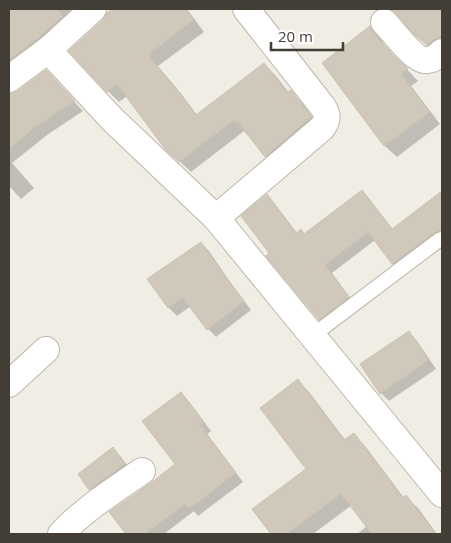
<svg xmlns="http://www.w3.org/2000/svg" width="451" height="543" font-family="'Open Sans',sans-serif">
<style>
.shadow{fill:#0003}
.building{fill:#d0c9bb;stroke:#cac2af}
.lines{fill:none;stroke-linecap:round;stroke-linejoin:round}
.lane-casing{stroke:#bdb8ab;stroke-width:16}
.street-casing{stroke:#bdb8ab;stroke-width:28}
.lane{stroke:#fff;stroke-width:14}
.street{stroke:#fff;stroke-width:26}
</style>
<rect width="100%" height="100%" fill="#f0ede4"/>
<g class="shadow">
<polygon points="9,9 90,9 9,77"/>
<polygon points="126,9 187,9 204,32 158,66 182,95 197,115 264,64 275,75 289,93 291,92 302,103 321,129 276,167 266,156 247,132 246,133 244,131 191,172 166,148 127,96 119,102 108,91 116,16"/>
<polygon points="395,9 442,9 442,52 436,53 394,10"/>
<polygon points="370,28 381,39 384,45 399,61 418,81 411,86 440,124 397,157 385,146 323,63"/>
<polygon points="55,81 83,111 47,135 12,163 34,188 21,199 9,186 9,95"/>
<polygon points="442,191 442,241 401,272 393,264 375,240 332,273 356,306 328,327 320,319 271,253 267,196 275,204 297,233 305,235 362,192 370,200 393,230"/>
<polygon points="201,243 209,251 230,282 251,310 216,337 208,329 191,306 177,316 169,308 149,279"/>
<polygon points="409,333 417,341 436,369 389,401 381,393"/>
<polygon points="298,381 309,392 346,441 354,435 365,446 404,498 406,497 418,508 437,534 357,534 367,526 352,505 313,534 273,534 254,509 307,469"/>
<polygon points="181,394 189,402 211,431 207,434 243,482 198,516 194,511 164,534 127,534 111,512 151,484 176,464"/>
<polygon points="112,449 121,457 133,473 98,497 90,489"/>
</g>
<g class="building">
<polygon points="9,9 57,9 63,16 38,38 9,60"/>
<polygon points="112,9 186,9 194,20 148,55 171,83 172,83 196,115 264,63 287,93 291,90 311,117 265,157 237,121 234,123 233,121 179,162 165,149 117,84 107,92 69,51 103,20 107,13"/>
<polygon points="393,9 442,9 442,37 439,37 433,40 427,45 414,34 395,12 392,10"/>
<polygon points="370,26 373,32 392,54 408,69 401,74 430,112 384,146 322,63"/>
<polygon points="46,70 75,101 37,126 9,149 9,94 18,91"/>
<polygon points="362,190 392,229 442,191 442,230 434,233 392,264 368,232 325,265 349,297 319,320 266,256 269,253 241,216 267,194 296,233 301,229 304,234"/>
<polygon points="201,242 222,272 244,301 207,330 183,298 168,308 147,279"/>
<polygon points="409,331 429,360 380,394 360,364"/>
<polygon points="298,379 344,440 354,433 403,498 406,495 436,534 372,534 341,494 287,534 271,534 252,509 306,469 260,408"/>
<polygon points="181,392 204,422 200,425 236,473 189,509 185,504 145,534 126,534 109,512 151,483 175,464 142,421"/>
<polygon points="113,447 125,464 89,490 78,474"/>
</g>
<g class="lines">
<defs>
<polyline id="lane" points="312,336 439,240 442,239"/>
<g id="street">
<path d="M384 22C393 31 413 59 425 60 432 61 437 56 442 52"/>
<polyline points="48,50 112,119 216,218 442,494"/>
<polyline points="9,79 48,50 93,9"/>
<path d="M216 218 322 128C328 120 328 115 323 107L246 9"/>
<polyline points="9,384 46,350"/>
<path d="M61 534C84 509 115 490 142 471"/>
</g>
</defs>
<use href="#lane" class="lane-casing"/>
<use href="#street" class="street-casing"/>
<use href="#lane" class="lane"/>
<use href="#street" class="street"/>
</g>
<rect width="451" height="543" fill="none" stroke="#423d35" stroke-width="20"/>
<path d="M271 42v8h72v-8" fill="none" stroke="#423d35" stroke-width="2.5"/>
<text x="278" y="42" font-size="15" fill="#423d35" stroke="#ffffff" stroke-width="4" paint-order="stroke">20 m</text>
</svg>
